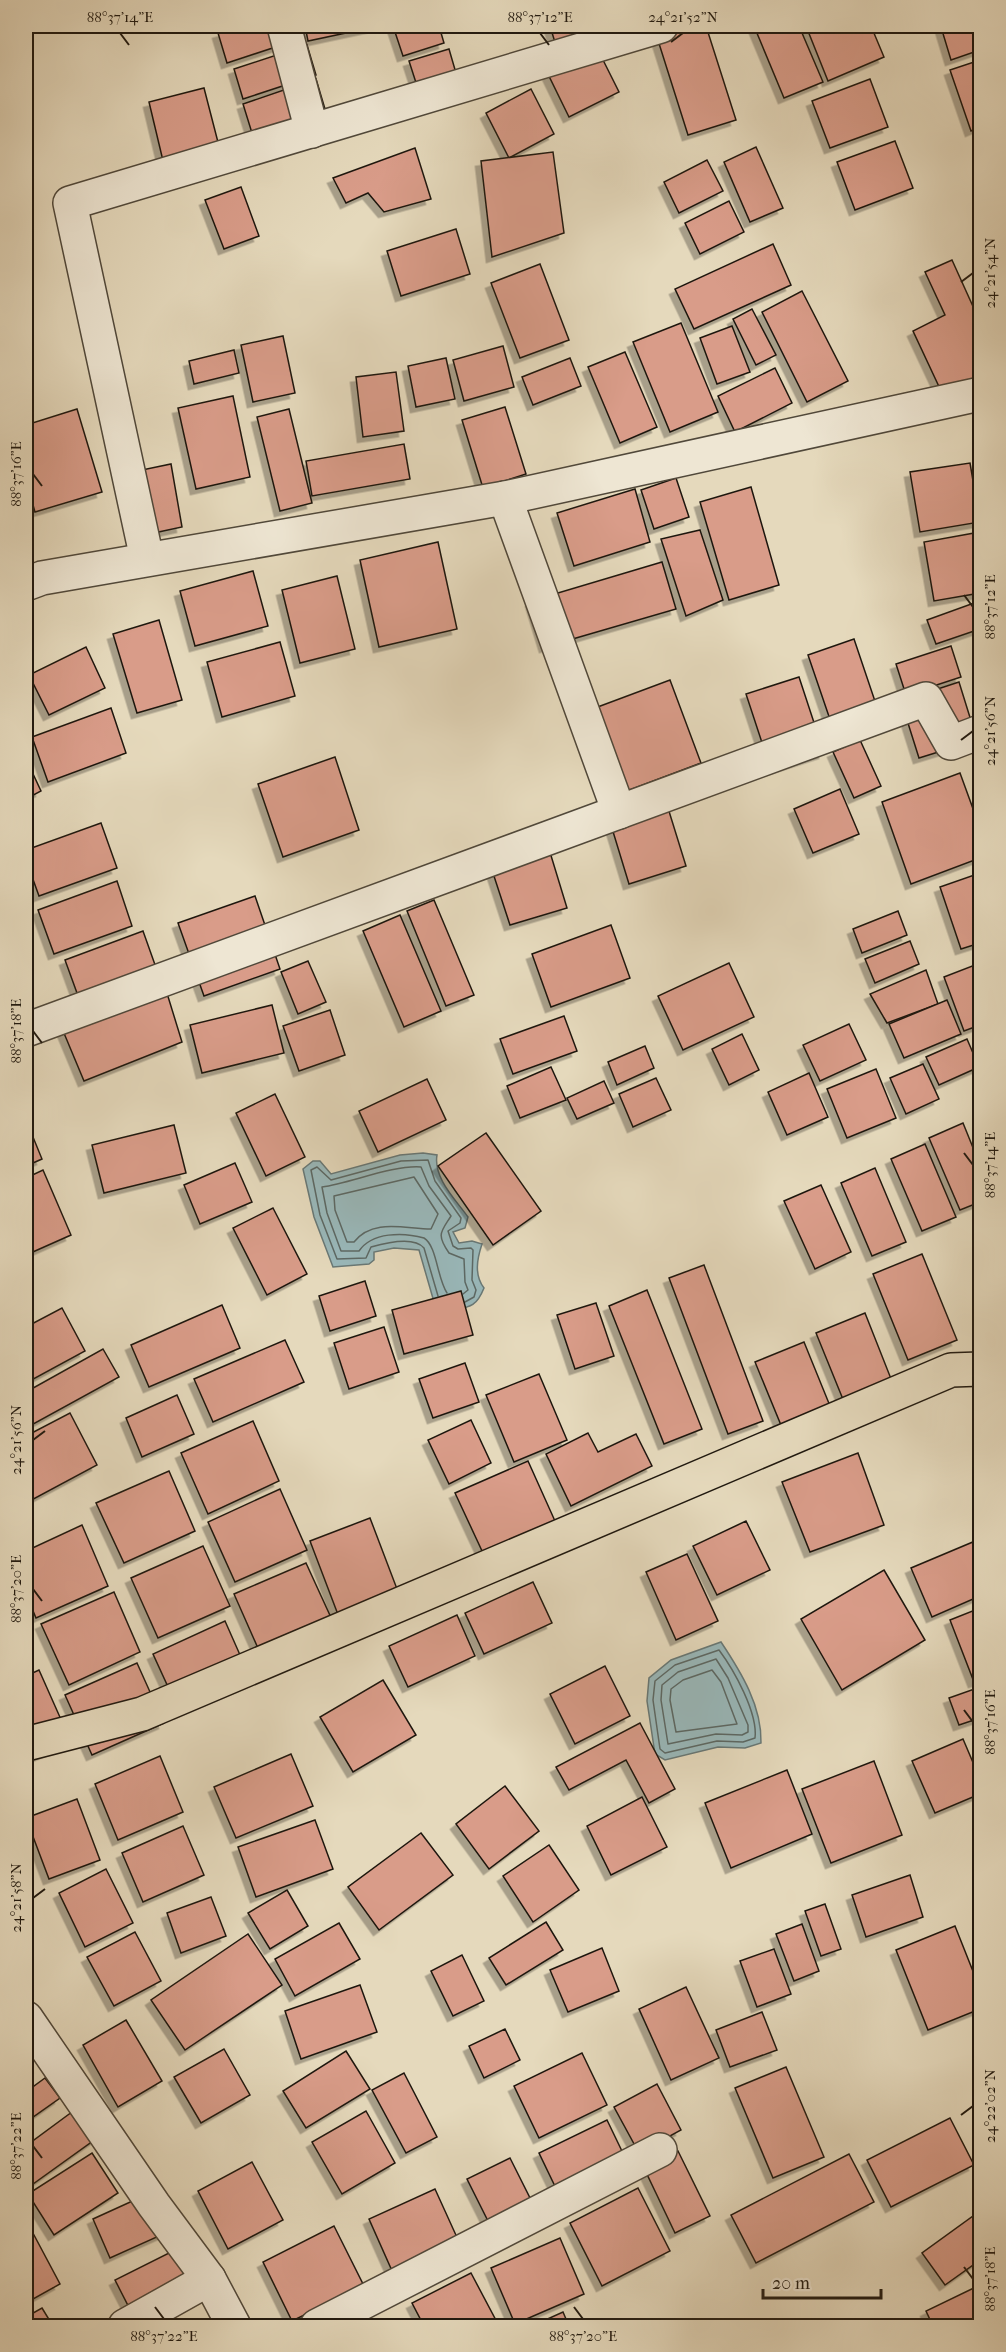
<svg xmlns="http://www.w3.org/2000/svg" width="1006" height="2352" font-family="'IM FELL French Canon',serif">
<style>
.water{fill:#99b8ba;stroke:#687876;stroke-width:1.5}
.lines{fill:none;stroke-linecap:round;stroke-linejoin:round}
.shore{stroke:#5c6864;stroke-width:1.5}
.building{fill:#d99c89;stroke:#1f180f;stroke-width:1.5;filter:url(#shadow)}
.minor-casing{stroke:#50483a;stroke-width:36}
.major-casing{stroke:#1f180f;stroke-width:36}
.minor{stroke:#eee6d3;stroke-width:33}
.major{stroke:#e5d9bc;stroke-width:33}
.ticks{fill:none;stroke:#1f180f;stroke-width:2}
.neatline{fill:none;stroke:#1f180f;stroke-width:2}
.ticks-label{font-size:15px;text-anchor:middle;fill:#1f180f}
</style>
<defs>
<filter id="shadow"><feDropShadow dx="-5.5" dy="5.5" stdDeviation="0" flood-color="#0004"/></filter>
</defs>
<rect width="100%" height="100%" fill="#e5d9bc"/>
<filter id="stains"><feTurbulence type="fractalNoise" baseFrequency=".00333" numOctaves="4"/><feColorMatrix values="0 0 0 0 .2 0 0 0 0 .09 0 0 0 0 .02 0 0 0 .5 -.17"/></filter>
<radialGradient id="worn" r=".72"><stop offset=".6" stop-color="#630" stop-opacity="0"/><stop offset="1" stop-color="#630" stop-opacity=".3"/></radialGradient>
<g class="water">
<path d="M423 1153 437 1155C433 1178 456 1200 468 1217L465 1228 453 1232 459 1243 472 1241 482 1244C477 1259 474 1275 484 1288 476 1308 469 1307 450 1311L434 1302 419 1250 394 1248 374 1252V1260L369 1264 333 1267 314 1217 303 1169 313 1161H320L331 1174 400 1155Z"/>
<path d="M721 1642C741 1672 762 1706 761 1743L745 1748 718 1747 665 1760 655 1754 647 1701 649 1678 671 1660Z"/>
</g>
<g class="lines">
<g class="shore">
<path d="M414 1177 438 1214 431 1229C405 1229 373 1218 354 1242H347L335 1210 334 1196Z"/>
<path d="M447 1293C437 1278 437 1246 424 1238 403 1232 372 1232 359 1251H341L327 1213 322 1187C351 1183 392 1165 421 1167L429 1186 451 1216C441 1232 436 1234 449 1253L464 1259 465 1282 468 1290 463 1294"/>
<path d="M438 1296 424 1248C414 1236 385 1243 371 1247L366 1258 337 1259 320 1215 311 1170 317 1167 331 1180 401 1161 428 1160 435 1181 461 1218 460 1223 448 1231 453 1246 458 1249 471 1248 473 1250 472 1280 476 1290 474 1297 465 1302"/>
<path d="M719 1650C734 1670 758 1713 755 1738L743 1742 717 1741 665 1753 660 1749 653 1700 655 1681 675 1665Z"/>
<polygon points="716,1659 728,1678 748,1725 748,1732 742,1735 716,1734 668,1744 661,1700 662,1685 678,1672"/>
<polygon points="712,1670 721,1682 737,1724 676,1732 670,1700 671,1689 683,1680"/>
</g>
</g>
<g class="building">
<polygon points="242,26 296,26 300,39 227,63 218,33"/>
<polygon points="305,26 379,26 308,41"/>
<polygon points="393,26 439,26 444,43 403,56"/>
<polygon points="550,26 611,26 557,49"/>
<polygon points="683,26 706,26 736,120 688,135 656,34"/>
<polygon points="754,26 799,26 823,82 784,98"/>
<polygon points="806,26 871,26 884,57 828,81"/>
<polygon points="944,26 980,26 980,50 951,60 941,27"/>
<polygon points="307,45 316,75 243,99 234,69"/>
<polygon points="596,46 619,92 569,117 546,70"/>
<polygon points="449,49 458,80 419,92 409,61"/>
<polygon points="980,60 980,127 971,131 950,70"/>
<polygon points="316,79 325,109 252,133 243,104"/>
<polygon points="870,79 888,127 830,148 812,101"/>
<polygon points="204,88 220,150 164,165 149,102"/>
<polygon points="531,89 554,134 509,158 486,113"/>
<polygon points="895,141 913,188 855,210 837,162"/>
<polygon points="756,147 783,208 750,222 724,162"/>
<polygon points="415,148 431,199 384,212 368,193 346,203 333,178"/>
<polygon points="553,152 564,233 492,257 481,161"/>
<polygon points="707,160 723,191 679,213 664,182"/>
<polygon points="241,187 259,236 224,249 205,200"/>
<polygon points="729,201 744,232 700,254 685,223"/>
<polygon points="456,229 470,274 401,296 387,251"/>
<polygon points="773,244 791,285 694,329 675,289"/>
<polygon points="952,260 980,322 980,375 942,393 913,331 945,315 925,272"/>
<polygon points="540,264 569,340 520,358 491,283"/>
<polygon points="802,291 848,381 807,402 762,312"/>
<polygon points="752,309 776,355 756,365 733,319"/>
<polygon points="681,323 718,412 670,432 633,342"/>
<polygon points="732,326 750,372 717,384 700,338"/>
<polygon points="283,336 295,393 253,402 241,345"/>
<polygon points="503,346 514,387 464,401 453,360"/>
<polygon points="234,350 239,373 194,384 189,361"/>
<polygon points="625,352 657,427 620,443 588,367"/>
<polygon points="446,358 455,399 416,407 408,366"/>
<polygon points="570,358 581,386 533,405 522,377"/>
<polygon points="775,368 792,403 735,432 718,396"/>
<polygon points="396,372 404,431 363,437 356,377"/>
<polygon points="233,396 250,477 196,489 178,408"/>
<polygon points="505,407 526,474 483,488 462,420"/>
<polygon points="77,409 102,492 35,512 26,480 26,425"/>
<polygon points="289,409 312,503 280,511 257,417"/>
<polygon points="404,444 410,479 312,496 306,461"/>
<polygon points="970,463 980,522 920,532 910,472"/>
<polygon points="171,464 182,527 149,534 137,471"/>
<polygon points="676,478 689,517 654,529 641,490"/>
<polygon points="751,487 779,585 729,600 700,502"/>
<polygon points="635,489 650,542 574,566 557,513"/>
<polygon points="700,530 723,600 686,616 661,539"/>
<polygon points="980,532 980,593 934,601 924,542"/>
<polygon points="438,542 457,629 379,647 360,560"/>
<polygon points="662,562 676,609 545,647 531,601"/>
<polygon points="253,571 268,626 195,646 180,591"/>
<polygon points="337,576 355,649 300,663 282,590"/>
<polygon points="974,603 980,629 936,644 927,620"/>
<polygon points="159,620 182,700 137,713 113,634"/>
<polygon points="854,639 882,722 836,737 808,655"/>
<polygon points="280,642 295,696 222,717 207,662"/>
<polygon points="951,646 961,677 906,695 896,664"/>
<polygon points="86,647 105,688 49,715 29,675"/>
<polygon points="799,677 824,753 771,770 746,694"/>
<polygon points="670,680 701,763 627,791 595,708"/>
<polygon points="959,682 977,740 919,758 901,701"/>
<polygon points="111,708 126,753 48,782 32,737"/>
<polygon points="860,740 881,786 854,798 833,752"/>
<polygon points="335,757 359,830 283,857 258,784"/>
<polygon points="26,759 41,791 26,799"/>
<polygon points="960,773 980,828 980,858 911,884 882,802"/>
<polygon points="840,789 859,834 813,853 794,809"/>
<polygon points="668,808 686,866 629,884 611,825"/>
<polygon points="101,823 117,868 39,896 26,860 26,850"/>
<polygon points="549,849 567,908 510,925 491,867"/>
<polygon points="980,873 980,943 961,949 940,887"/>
<polygon points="117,881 132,926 54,954 38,910"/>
<polygon points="255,896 280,969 204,996 178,923"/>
<polygon points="434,900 474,995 446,1006 407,911"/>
<polygon points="898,911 907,935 862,953 853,929"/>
<polygon points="400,915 441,1011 404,1027 363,931"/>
<polygon points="611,925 630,978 551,1007 532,954"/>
<polygon points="143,931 159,976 81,1004 65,960"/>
<polygon points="910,941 919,964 875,983 865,959"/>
<polygon points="308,961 326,1002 298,1014 281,972"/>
<polygon points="729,963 754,1017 683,1050 658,996"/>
<polygon points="980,963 980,1025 964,1031 944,977"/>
<polygon points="926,970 938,1004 887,1023 870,994"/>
<polygon points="166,990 182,1042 84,1081 61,1026"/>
<polygon points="947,1000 961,1034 904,1058 889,1024"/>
<polygon points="272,1005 284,1053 202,1073 190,1025"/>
<polygon points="330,1010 345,1055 299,1071 283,1026"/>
<polygon points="564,1016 577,1051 513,1074 500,1039"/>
<polygon points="849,1024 866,1060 820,1081 803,1045"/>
<polygon points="742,1034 759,1070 729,1085 712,1049"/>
<polygon points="967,1039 979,1067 939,1085 926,1057"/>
<polygon points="645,1046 654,1068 617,1085 608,1062"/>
<polygon points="923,1064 939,1099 906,1114 890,1078"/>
<polygon points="551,1067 566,1100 520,1118 507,1086"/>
<polygon points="876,1069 896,1118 847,1138 827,1089"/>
<polygon points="809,1073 828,1117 787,1135 768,1092"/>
<polygon points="656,1078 671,1110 633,1127 619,1094"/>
<polygon points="427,1079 446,1120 378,1152 359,1111"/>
<polygon points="604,1081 614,1103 577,1119 567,1098"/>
<polygon points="275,1094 305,1157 266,1176 236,1113"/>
<polygon points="26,1120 42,1159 26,1166"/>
<polygon points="963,1123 980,1165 980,1202 960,1210 929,1138"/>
<polygon points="174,1125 186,1173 104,1193 92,1145"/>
<polygon points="486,1133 541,1211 493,1245 438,1166"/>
<polygon points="925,1144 956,1217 922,1231 891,1159"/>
<polygon points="235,1163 252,1202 200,1224 184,1185"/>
<polygon points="875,1168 906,1242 872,1256 841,1183"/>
<polygon points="43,1170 71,1235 26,1255 26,1178"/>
<polygon points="821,1185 851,1252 815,1269 784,1201"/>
<polygon points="273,1208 307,1274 267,1295 233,1228"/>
<polygon points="922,1254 957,1340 908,1360 873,1274"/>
<polygon points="704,1265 763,1421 728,1434 669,1278"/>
<polygon points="365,1281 376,1316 330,1331 319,1296"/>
<polygon points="647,1290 702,1429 664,1444 609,1306"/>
<polygon points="461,1291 473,1335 404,1354 392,1310"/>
<polygon points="596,1303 614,1356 575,1369 557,1315"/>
<polygon points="222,1305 240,1348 149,1387 131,1345"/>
<polygon points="62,1308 85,1351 26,1383 26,1327"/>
<polygon points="865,1313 899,1399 851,1419 816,1333"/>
<polygon points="384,1327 399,1372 349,1389 334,1343"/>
<polygon points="285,1340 304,1382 213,1422 194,1379"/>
<polygon points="804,1342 839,1428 790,1447 755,1362"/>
<polygon points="103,1349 119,1377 26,1428 26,1392"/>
<polygon points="465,1363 479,1402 433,1418 419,1379"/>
<polygon points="539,1374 567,1440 514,1462 486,1395"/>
<polygon points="177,1395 194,1434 142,1457 126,1418"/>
<polygon points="70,1413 97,1465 26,1503 26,1436"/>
<polygon points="471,1420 491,1463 449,1484 428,1440"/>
<polygon points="253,1421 279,1481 208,1514 181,1453"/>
<polygon points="588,1433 598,1452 636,1434 652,1466 571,1506 546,1454"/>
<polygon points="858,1453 884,1525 810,1552 782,1482"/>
<polygon points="528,1461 555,1521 483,1553 455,1493"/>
<polygon points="169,1471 195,1531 124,1563 96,1503"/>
<polygon points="280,1489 307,1550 235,1582 208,1522"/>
<polygon points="370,1518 405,1610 345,1633 310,1541"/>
<polygon points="746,1521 770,1570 717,1595 693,1546"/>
<polygon points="82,1525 108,1586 36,1618 26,1594 26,1551"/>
<polygon points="980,1539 980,1596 932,1617 911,1568"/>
<polygon points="203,1546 230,1606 158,1638 131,1578"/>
<polygon points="687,1554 718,1621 676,1640 646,1572"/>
<polygon points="306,1563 333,1622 261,1655 234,1594"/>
<polygon points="884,1570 925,1640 842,1690 801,1619"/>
<polygon points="533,1582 552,1623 484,1654 465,1613"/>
<polygon points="114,1592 140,1652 69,1685 41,1624"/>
<polygon points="980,1608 980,1680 974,1682 950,1620"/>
<polygon points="457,1615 475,1656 408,1687 389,1646"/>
<polygon points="225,1621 252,1682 180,1713 153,1654"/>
<polygon points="137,1663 164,1723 92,1755 65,1695"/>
<polygon points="605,1666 630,1716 575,1744 550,1694"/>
<polygon points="39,1670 71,1742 26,1761 26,1676"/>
<polygon points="383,1680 416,1735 353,1772 320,1717"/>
<polygon points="980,1687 980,1718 959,1725 949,1698"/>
<polygon points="640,1723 675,1789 649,1803 626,1760 569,1790 556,1767"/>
<polygon points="963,1739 980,1779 980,1794 935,1813 912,1761"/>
<polygon points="291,1754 313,1806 236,1838 214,1787"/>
<polygon points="160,1756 183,1812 118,1840 95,1784"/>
<polygon points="874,1761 902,1835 831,1863 802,1789"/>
<polygon points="787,1770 812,1834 731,1868 705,1803"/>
<polygon points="505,1786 539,1831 489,1869 456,1824"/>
<polygon points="642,1797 667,1847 611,1875 587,1826"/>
<polygon points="77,1799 100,1860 49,1879 26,1818"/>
<polygon points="315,1820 333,1869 256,1897 238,1847"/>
<polygon points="183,1826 204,1875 143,1902 122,1853"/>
<polygon points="421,1833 453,1875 379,1930 348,1887"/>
<polygon points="549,1845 579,1890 533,1922 503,1876"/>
<polygon points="106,1869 133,1923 85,1947 59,1893"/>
<polygon points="910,1875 923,1917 866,1937 852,1895"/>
<polygon points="287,1890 308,1926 270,1949 248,1913"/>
<polygon points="211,1897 226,1936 181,1953 167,1913"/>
<polygon points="825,1904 841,1949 821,1956 805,1911"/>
<polygon points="546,1922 563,1950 506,1985 489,1958"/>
<polygon points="339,1923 360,1959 295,1996 275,1959"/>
<polygon points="802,1924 819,1971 794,1981 776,1934"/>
<polygon points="955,1926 980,1989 980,2009 928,2030 896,1950"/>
<polygon points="135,1932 161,1981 114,2006 87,1957"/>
<polygon points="248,1934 282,1985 185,2050 151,2000"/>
<polygon points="602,1948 619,1991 568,2012 550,1970"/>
<polygon points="774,1949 791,1994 757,2007 740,1961"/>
<polygon points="462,1955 484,2001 453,2016 431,1971"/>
<polygon points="360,1985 377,2032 301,2059 285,2011"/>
<polygon points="686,1987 719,2058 671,2080 639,2009"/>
<polygon points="762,2012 777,2050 730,2067 716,2030"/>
<polygon points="126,2020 162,2081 118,2107 83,2045"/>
<polygon points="505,2029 520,2060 484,2078 469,2046"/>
<polygon points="224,2049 250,2095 201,2123 174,2077"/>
<polygon points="346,2051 370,2089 306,2128 283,2091"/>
<polygon points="582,2053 607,2105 539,2138 514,2086"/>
<polygon points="786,2067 824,2157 773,2178 735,2088"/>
<polygon points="404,2073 437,2137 406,2153 372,2090"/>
<polygon points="45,2078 60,2098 26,2122 26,2092"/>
<polygon points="657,2084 681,2130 639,2153 614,2107"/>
<polygon points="76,2109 97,2138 33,2184 26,2175 26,2146"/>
<polygon points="366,2111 395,2163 342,2194 312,2142"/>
<polygon points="950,2118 974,2165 891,2207 867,2160"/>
<polygon points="607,2120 632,2172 564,2205 539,2153"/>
<polygon points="678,2151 710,2216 675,2233 644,2168"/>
<polygon points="92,2153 118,2193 54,2235 28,2194"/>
<polygon points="849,2154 874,2202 756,2263 731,2215"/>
<polygon points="510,2158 531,2200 488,2221 467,2179"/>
<polygon points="252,2162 283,2220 228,2249 198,2191"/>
<polygon points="638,2188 670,2251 602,2286 570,2223"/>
<polygon points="435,2189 460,2244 393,2273 369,2219"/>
<polygon points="150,2193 168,2232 110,2258 93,2219"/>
<polygon points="980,2211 980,2260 945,2285 922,2253"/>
<polygon points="26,2220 60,2284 26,2303"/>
<polygon points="334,2226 364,2286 292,2321 263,2262"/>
<polygon points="560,2238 584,2294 515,2324 491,2268"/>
<polygon points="173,2251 196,2296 138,2325 115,2280"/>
<polygon points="471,2273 499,2326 424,2326 412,2303"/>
<polygon points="980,2285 980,2326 933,2326 926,2311"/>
<polygon points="42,2308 53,2326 26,2326 26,2317"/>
<polygon points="563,2312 569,2326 532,2326"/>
</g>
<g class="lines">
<defs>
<g id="minor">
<polyline points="284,26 312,131"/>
<polyline points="505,498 619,812"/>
<polyline points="147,559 70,203 661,26"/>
<polyline points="26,584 42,578 505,498 980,394"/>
<polyline points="26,1030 926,699 951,743 980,732"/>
<polyline points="26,2018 154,2205 209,2279 234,2326"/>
<polyline points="125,2326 209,2279"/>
<polyline points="317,2326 660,2150"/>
</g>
<polyline id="major" points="26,1744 142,1714 951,1370 980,1369"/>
</defs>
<use href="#minor" class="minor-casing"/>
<use href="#major" class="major-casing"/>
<use href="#minor" class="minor"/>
<use href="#major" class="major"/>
</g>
<path class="ticks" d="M120 33 129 45M540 33 549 45M671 42 683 33M961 282 973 273M33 474 42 486M964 595 973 607M961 740 973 731M33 1031 42 1043M964 1153 973 1165M33 1440 45 1431M33 1589 42 1601M964 1710 973 1722M33 1898 45 1889M961 2115 973 2106M33 2146 42 2158M964 2267 973 2279M155 2307 164 2319M574 2307 583 2319"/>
<rect width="1006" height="2352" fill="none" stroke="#e5d9bc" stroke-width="66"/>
<path d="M763 2289v9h118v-9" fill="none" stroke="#1f180f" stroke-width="3"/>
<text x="772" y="2289" font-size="18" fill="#1f180f" stroke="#eee6d3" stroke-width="4.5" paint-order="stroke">20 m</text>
<rect x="33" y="33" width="940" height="2286" class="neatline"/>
<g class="ticks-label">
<text x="120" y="22">88°37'14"E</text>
<text x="540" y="22">88°37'12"E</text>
<text x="683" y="22">24°21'52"N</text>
<text transform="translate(990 273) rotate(-90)" y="5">24°21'54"N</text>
<text transform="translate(16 474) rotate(-90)" y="5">88°37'16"E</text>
<text transform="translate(990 607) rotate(-90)" y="5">88°37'12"E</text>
<text transform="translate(990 731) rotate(-90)" y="5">24°21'56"N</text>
<text transform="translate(16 1031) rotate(-90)" y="5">88°37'18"E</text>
<text transform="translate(990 1165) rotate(-90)" y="5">88°37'14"E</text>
<text transform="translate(16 1440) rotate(-90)" y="5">24°21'56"N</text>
<text transform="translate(16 1589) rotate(-90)" y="5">88°37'20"E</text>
<text transform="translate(990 1722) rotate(-90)" y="5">88°37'16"E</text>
<text transform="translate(16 1898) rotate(-90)" y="5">24°21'58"N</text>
<text transform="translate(990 2106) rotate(-90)" y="5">24°22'02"N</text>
<text transform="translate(16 2146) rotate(-90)" y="5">88°37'22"E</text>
<text transform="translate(990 2279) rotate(-90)" y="5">88°37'18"E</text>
<text x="164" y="2341">88°37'22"E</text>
<text x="583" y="2341">88°37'20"E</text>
</g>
<rect width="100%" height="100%" filter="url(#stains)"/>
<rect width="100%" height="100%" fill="url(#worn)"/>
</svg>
